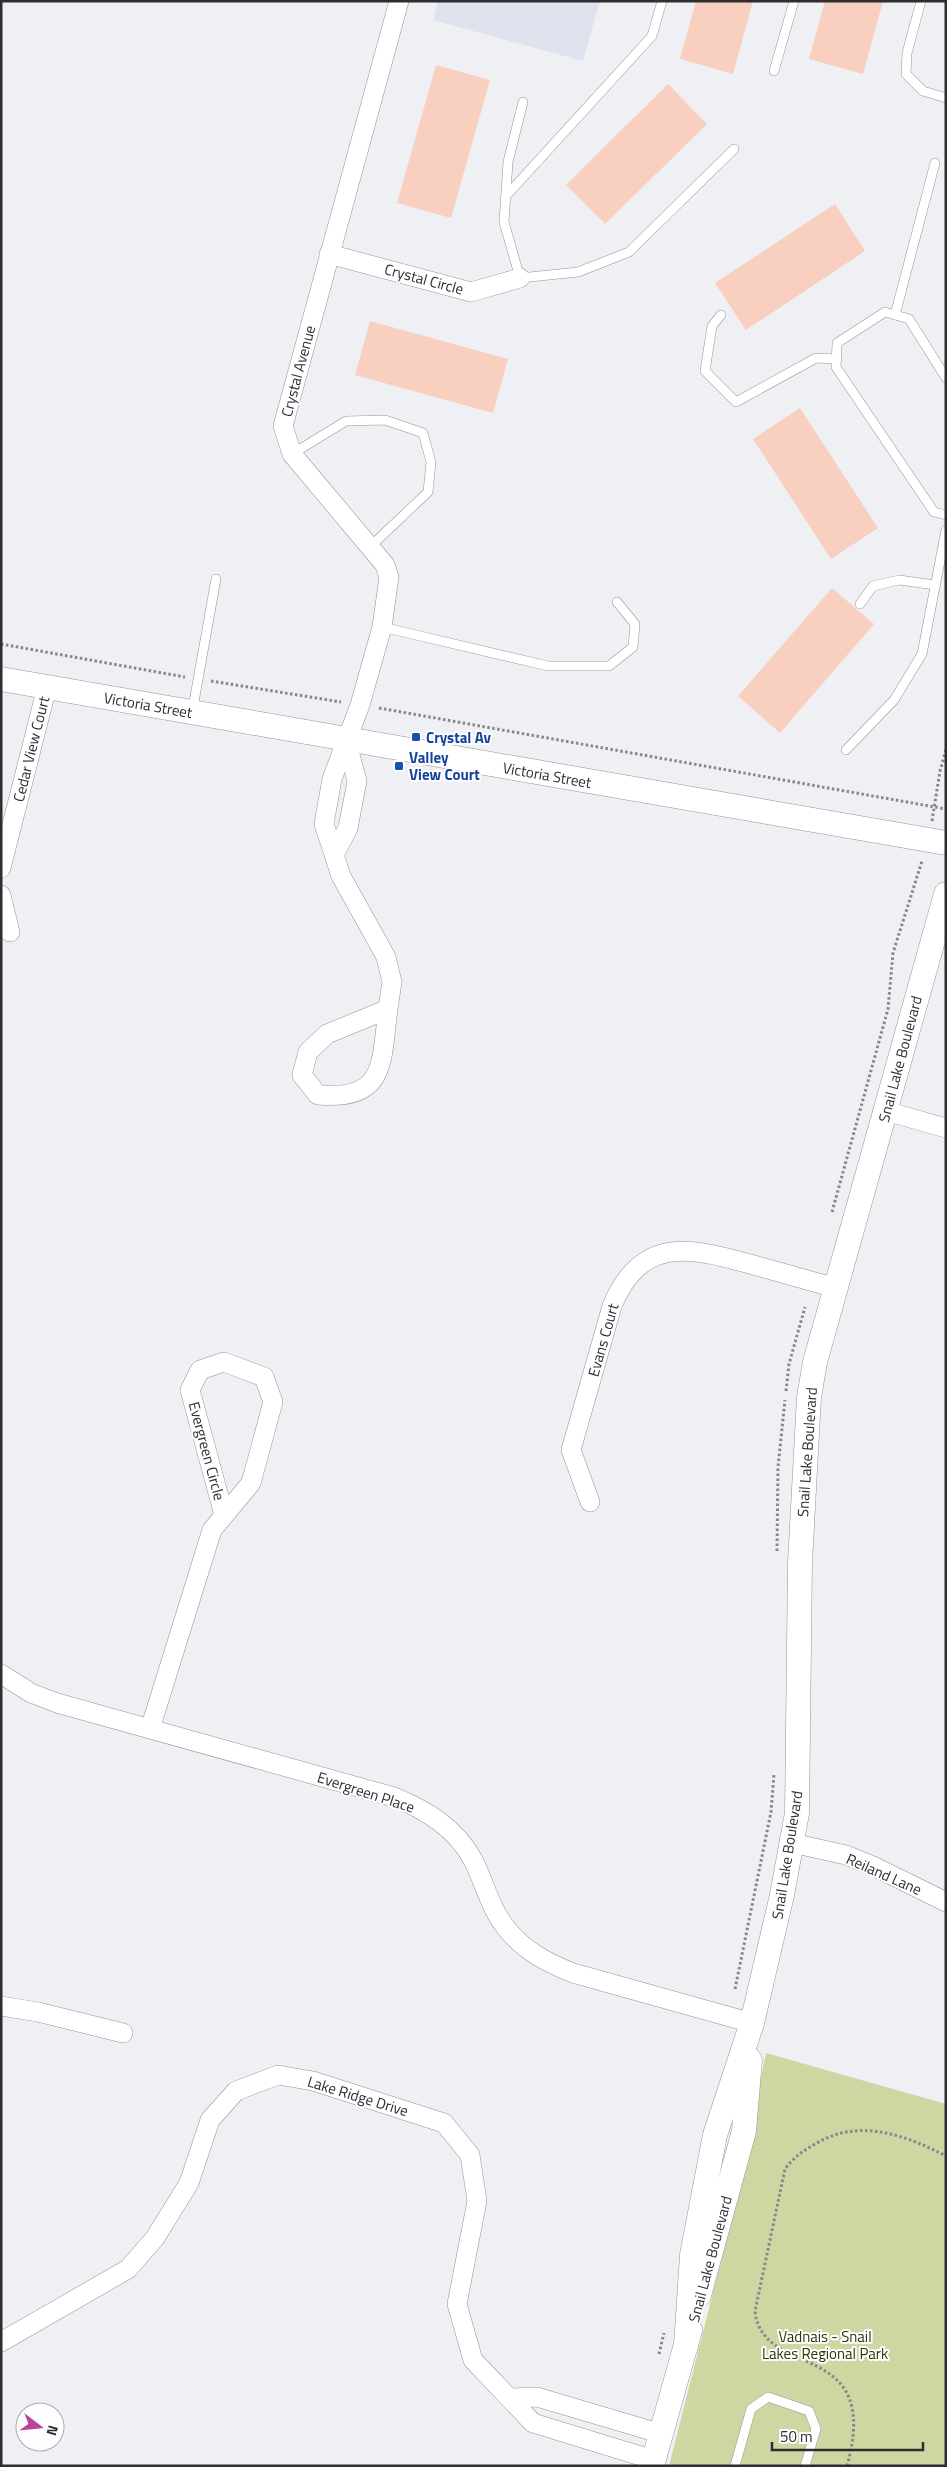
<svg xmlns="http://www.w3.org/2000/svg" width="947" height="2467" font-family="'Titillium Web',sans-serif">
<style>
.built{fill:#e0e2ed}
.green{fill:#ced6a2}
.building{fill:#f9cfc0}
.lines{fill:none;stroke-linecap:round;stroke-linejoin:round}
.service-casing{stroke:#939497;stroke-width:10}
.minor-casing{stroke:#939497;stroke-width:20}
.tertiary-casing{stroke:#939497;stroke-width:25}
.path{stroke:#86878a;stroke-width:3;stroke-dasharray:2.5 2.5;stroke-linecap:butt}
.service{stroke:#fff;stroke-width:9}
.minor{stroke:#fff;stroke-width:19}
.tertiary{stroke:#fff;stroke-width:24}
.transit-dot{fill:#1a4fb4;stroke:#fdfeff;stroke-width:2}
.labels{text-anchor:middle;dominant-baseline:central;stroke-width:4;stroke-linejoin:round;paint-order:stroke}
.street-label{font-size:15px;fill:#2e2e30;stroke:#fdfeff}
.transit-label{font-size:15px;font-weight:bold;fill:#164399;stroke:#fdfeff;text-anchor:start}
.park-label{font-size:15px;fill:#323603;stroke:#fdfeff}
</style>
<rect width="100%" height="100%" fill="#eff0f4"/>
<polygon class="built" points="438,1 600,1 583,61 433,20"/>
<polygon class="green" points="766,2053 946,2104 946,2466 669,2466 735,2206"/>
<g class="building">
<polygon points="696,1 753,1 733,74 680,59"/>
<polygon points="825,1 883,1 863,74 809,59"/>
<polygon points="436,65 490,80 451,218 397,203"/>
<polygon points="668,84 707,124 605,224 566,185"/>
<polygon points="835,204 865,251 746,330 715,283"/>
<polygon points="370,321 508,359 493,413 355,375"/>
<polygon points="800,408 878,528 831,559 753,439"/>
<polygon points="832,588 874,624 780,733 738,696"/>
</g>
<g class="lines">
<defs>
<g id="service">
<polyline points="921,1 907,53 906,74 923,91 946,98"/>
<polyline points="774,71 794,1"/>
<polyline points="523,102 508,162 504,222 520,278 578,272 629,252 734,149"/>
<polyline points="506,196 652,36 662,1"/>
<polyline points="721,315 712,326 705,371 736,402 816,358 837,359"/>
<polyline points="895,315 935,163"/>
<polyline points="946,378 909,319 885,312 837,343 836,367 934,512 946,515"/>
<polyline points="292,454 346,421 385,420 423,433 431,462 428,492 370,547"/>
<polyline points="860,604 873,586 899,580 935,585"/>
<polyline points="382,627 548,666 609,666 633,647 635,624 617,602"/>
<polyline points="192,713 216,579"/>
<polyline points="846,750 894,700 922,654 946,530"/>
<polyline points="735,2466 751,2409 768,2397 809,2411 816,2429 805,2466"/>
</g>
<g id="minor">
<polyline points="329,254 471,292 520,278"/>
<polyline points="335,853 348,828 357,781 346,740"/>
<polyline points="1,868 47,687"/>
<polyline points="1,895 10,932"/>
<path d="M388 1009C381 1062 387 1101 318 1095L302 1075 308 1052 327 1034 388 1009 392 982 386 957 341 876 324 824 332 779 360 705 382 627 389 577 385 565 292 454 283 426 399 1"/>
<polyline points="886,1111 946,1128"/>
<path d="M590 1502 571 1450 612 1306C641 1236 689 1247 750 1264 779 1272 807 1280 836 1288"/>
<path d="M1 1674 31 1693 57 1703 394 1797C426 1810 456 1828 473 1860 485 1883 490 1909 507 1929 524 1951 548 1963 573 1973L752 2023"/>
<polyline points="150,1729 212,1530 251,1483 273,1402 264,1377 224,1362 200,1370 190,1390 224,1515"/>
<polyline points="792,1843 846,1855 873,1866 946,1902"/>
<polyline points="1,2006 38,2012 123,2033"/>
<polyline points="1,2342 128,2269 155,2238 189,2183 210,2120 236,2091 278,2075 313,2081 444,2123 470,2155 477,2201 457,2304 473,2360 533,2423 654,2460"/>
<polyline points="512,2398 537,2397 662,2434"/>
</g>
<g id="tertiary">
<polyline points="1,679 946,843"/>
<polyline points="699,2295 744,2131 750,2060"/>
<polyline points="686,2346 692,2255 715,2135 752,2023 782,1895 797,1813 800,1563 809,1397 815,1362 946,894"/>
<polyline points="652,2466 690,2330"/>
</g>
</defs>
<use href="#service" class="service-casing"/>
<use href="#minor" class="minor-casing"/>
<use href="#tertiary" class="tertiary-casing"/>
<g class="path">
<polyline points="1,644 185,677"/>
<polyline points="211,681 341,702"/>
<polyline points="379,708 946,809"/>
<polyline points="932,821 940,771 946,750"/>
<polyline points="832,1212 888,1009 893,953 922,861"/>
<polyline points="786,1391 789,1364 805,1307"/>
<polyline points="777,1551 778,1467 785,1400"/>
<polyline points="735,1989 771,1812 774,1774"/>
<polyline points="659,2354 664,2333"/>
<path d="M847 2466C883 2337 762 2381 755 2311L785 2169C794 2157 804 2150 817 2143 860 2118 905 2135 946 2156"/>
</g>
<use href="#service" class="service"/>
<use href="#minor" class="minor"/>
<use href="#tertiary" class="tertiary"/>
</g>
<g class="transit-dot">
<rect x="411" y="732" width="10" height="10" rx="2.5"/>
<rect x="394" y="761" width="10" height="10" rx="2.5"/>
</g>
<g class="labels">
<g class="street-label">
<text transform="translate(424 279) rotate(15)">Crystal Circle</text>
<text transform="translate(298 371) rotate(-75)">Crystal Avenue</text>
<text transform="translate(148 705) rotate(10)">Victoria Street</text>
<text transform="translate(31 749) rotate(-76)">Cedar View Court</text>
<text transform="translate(547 775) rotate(10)">Victoria Street</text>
<text transform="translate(900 1059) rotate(-75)">Snail Lake Boulevard</text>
<text transform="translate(603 1340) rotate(-74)">Evans Court</text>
<text transform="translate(207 1451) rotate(75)">Evergreen Circle</text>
<text transform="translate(807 1452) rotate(-86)">Snail Lake Boulevard</text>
<text transform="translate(366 1792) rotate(18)">Evergreen Place</text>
<text transform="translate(787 1855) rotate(-81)">Snail Lake Boulevard</text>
<text transform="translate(884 1874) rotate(24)">Reiland Lane</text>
<text transform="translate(358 2096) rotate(17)">Lake Ridge Drive</text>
<text transform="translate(710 2259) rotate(-75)">Snail Lake Boulevard</text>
</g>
<g class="transit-label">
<text x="426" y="737">Crystal Av</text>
<text x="409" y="757">Valley<tspan x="409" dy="17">View Court</tspan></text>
</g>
<g class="park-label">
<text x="825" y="2336">Vadnais - Snail<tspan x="825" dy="17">Lakes Regional Park</tspan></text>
</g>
</g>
<rect width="947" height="2467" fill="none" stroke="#2e2e30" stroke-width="5"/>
<g transform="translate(40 2427) rotate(106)"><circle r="24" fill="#fdfeff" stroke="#aaabac"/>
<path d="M0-4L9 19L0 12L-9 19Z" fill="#bc459b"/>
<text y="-8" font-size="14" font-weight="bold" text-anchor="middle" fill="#2e2e30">N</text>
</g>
<path d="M772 2442v8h151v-8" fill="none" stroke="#2e2e30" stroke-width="2.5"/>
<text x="780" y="2442" font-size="15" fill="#2e2e30" stroke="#fdfeff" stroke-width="4" paint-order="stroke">50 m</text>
</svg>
